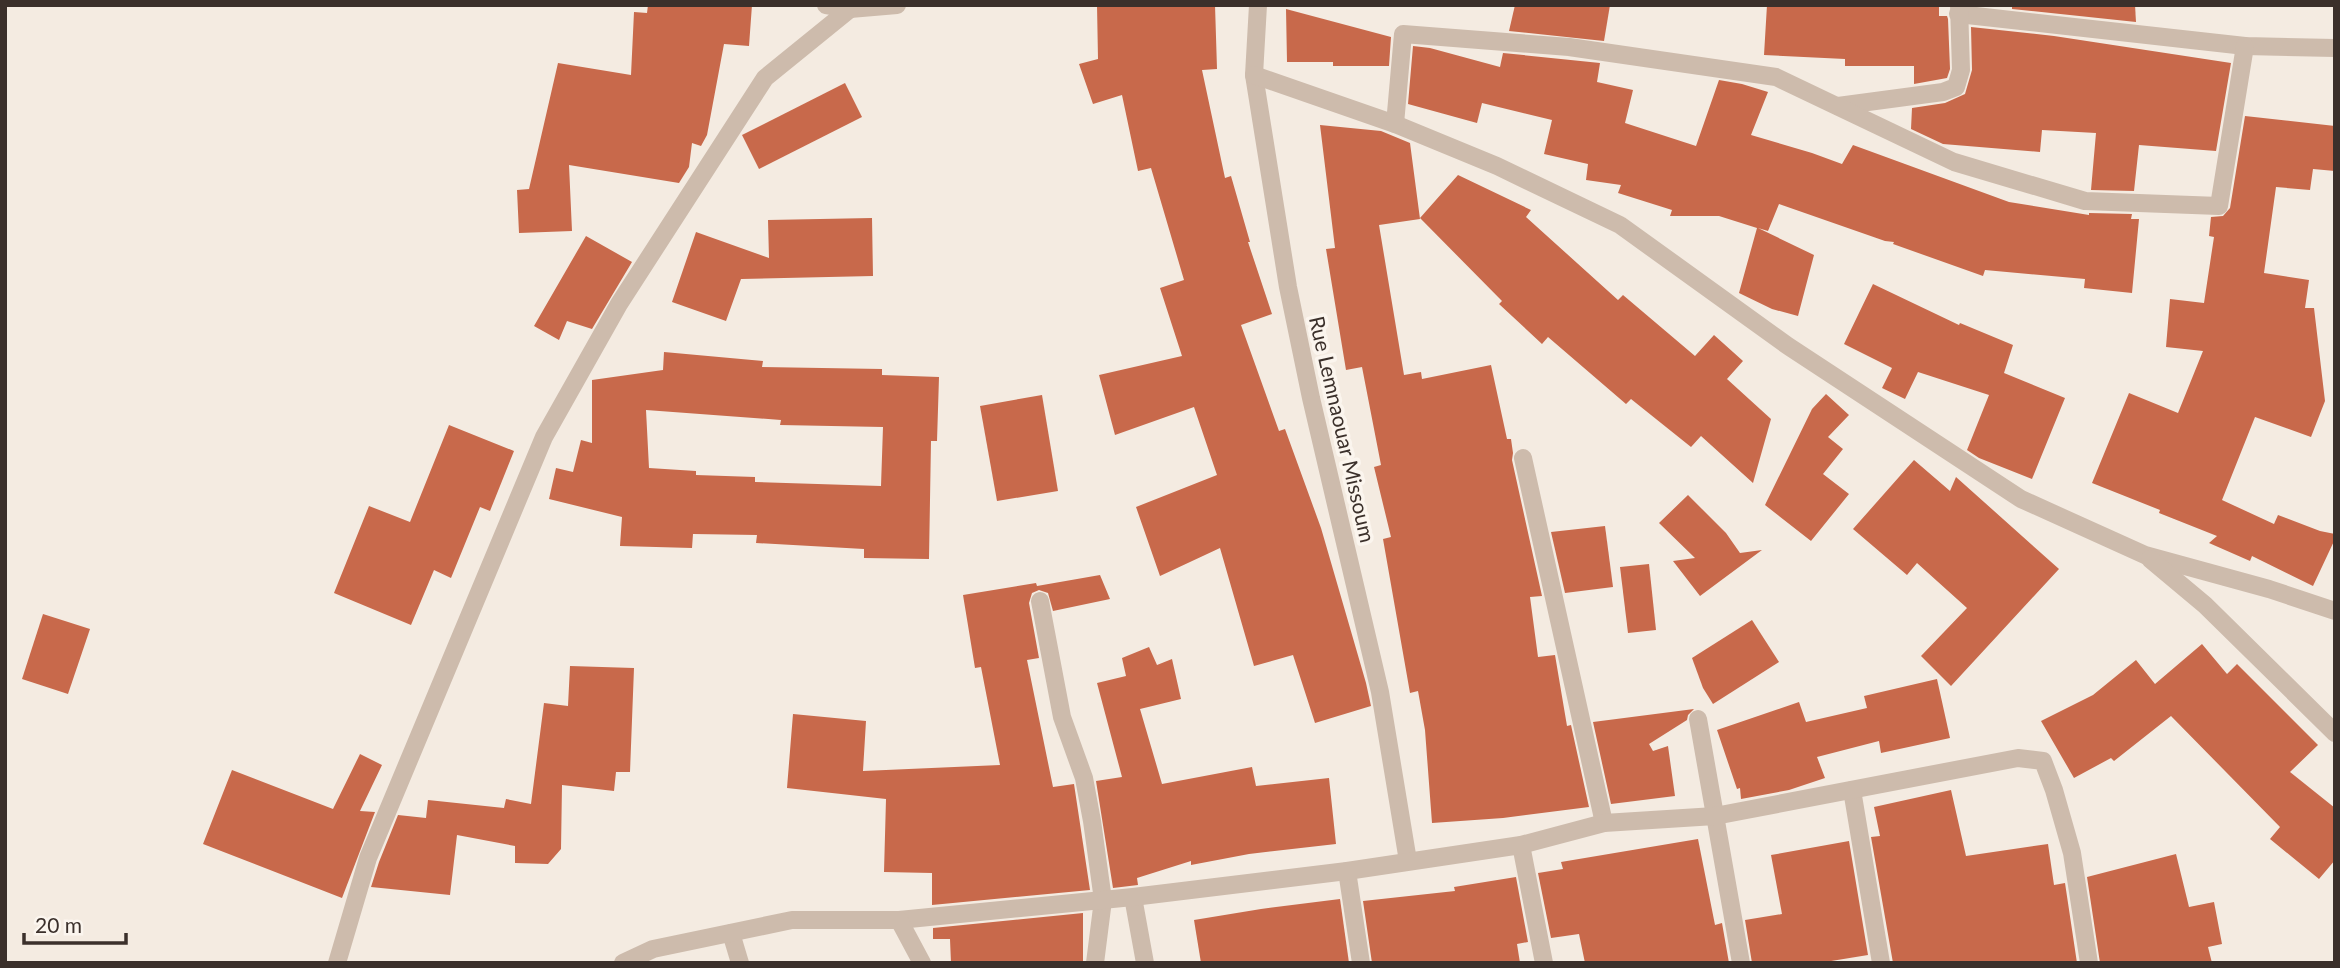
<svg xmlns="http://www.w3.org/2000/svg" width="2340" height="968" font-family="Lato,sans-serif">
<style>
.building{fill:#c8694b;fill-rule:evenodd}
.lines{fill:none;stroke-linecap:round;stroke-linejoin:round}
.minor{stroke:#cdbbac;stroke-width:18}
.labels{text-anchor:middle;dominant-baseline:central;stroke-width:7;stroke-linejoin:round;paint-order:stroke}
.street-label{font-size:21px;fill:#3b302b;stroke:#fbf5ee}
</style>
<rect width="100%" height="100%" fill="#f4ebe1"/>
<g class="building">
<polygon points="648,5 752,5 749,46 724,44 707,135 701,146 692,143 689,167 679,183 569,165 572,231 519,233 517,190 529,189 558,63 631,75 634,12 647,13"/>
<polygon points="1097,5 1215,5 1217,69 1202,70 1225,178 1231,176 1250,242 1248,242 1272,314 1241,325 1279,431 1285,429 1321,528 1366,683 1371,706 1315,723 1293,655 1254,666 1220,548 1160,576 1136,507 1217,475 1194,407 1115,435 1099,375 1182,356 1160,288 1184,280 1151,168 1138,171 1122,95 1093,104 1079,64 1098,59"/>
<polygon points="1515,5 1610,5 1604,41 1509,31"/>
<polygon points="1767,5 1939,5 1939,16 1947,16 1948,19 1950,69 1947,78 1914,84 1914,66 1845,66 1845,59 1764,55"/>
<polygon points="2012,5 2135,5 2136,22 2012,9"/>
<polygon points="1286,9 1391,37 1389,66 1333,66 1333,62 1287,62"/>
<polygon points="1971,27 2054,36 2231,63 2216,151 2139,145 2134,191 2091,190 2096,133 2042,130 2040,152 1943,144 1911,129 1912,108 1945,103 1965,94 1972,70"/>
<polygon points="1413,46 1430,48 1500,67 1503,53 1600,63 1597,82 1633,90 1625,123 1696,146 1719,80 1742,84 1768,92 1751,135 1812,153 1842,164 1853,145 2009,202 2089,215 2089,213 2132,214 2131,219 2139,219 2132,293 2084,288 2085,279 1985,270 1983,276 1893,244 1894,242 1885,241 1779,204 1768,231 1758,228 1814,255 1798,316 1772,309 1739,293 1757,228 1719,216 1670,216 1672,210 1618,193 1621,185 1586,180 1588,164 1544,154 1552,120 1482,103 1477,123 1408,104"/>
<polygon points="845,83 862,117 759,169 742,135"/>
<polygon points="2245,116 2335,126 2335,171 2313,169 2310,190 2276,187 2264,273 2309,280 2305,308 2314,308 2325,401 2311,437 2255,417 2222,500 2274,524 2278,515 2320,531 2335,534 2335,539 2313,586 2252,556 2250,561 2209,543 2217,536 2159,513 2160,510 2092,483 2129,393 2178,413 2203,351 2166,347 2170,299 2204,303 2214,237 2209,236 2211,217 2223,216 2230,208"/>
<polygon points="1320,125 1381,131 1410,143 1420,219 1379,225 1404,375 1421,372 1422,379 1491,365 1507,439 1511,439 1513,453 1512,460 1542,596 1530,597 1538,657 1555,655 1567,726 1571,725 1589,807 1503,818 1432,823 1425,730 1418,691 1410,693 1383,539 1391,537 1374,467 1381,465 1362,367 1346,370 1326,249 1335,248"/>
<polygon points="1458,175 1531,210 1526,217 1618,300 1623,295 1695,356 1714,335 1743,361 1727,379 1771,419 1753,483 1701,436 1691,447 1631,399 1626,404 1548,337 1542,344 1499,304 1502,301 1420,218"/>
<polygon points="872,218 873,276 741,279 726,321 672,302 696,232 769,258 768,220"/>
<polygon points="586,236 632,262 592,329 567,321 559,340 534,326"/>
<polygon points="1873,284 1959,325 1960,323 2013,345 2004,373 2065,398 2032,479 1979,458 1967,450 1989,395 1918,372 1905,399 1882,388 1892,368 1844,344"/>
<path d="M664 352 763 361 762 367 882 369V375L939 377 937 441H931L929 559 864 558V549L756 543 757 535 693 534 692 548 620 546 622 517 549 499 556 468 573 472 581 440 592 443V380L663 370ZM646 410 781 420 780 425 883 427 881 486 755 482V477L696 475V471L649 468Z"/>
<polygon points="1826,394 1849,415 1828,437 1843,449 1823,474 1849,494 1811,541 1765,505 1812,409"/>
<polygon points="1042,395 1058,491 997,501 980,406"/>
<polygon points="449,425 514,451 490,511 480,507 451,578 434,570 411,625 334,593 369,506 410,522"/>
<polygon points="1914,460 1950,491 1956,477 2059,569 1951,686 1921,656 1967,608 1917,563 1907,575 1853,529"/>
<polygon points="1688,495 1726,533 1740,553 1762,550 1700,596 1673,561 1695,558 1659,523"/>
<polygon points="1605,526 1613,587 1565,593 1551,532"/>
<polygon points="1649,564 1656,630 1628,633 1620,567"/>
<polygon points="1100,575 1110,599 1053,611 1048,593 1039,590 1032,593 1029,603 1039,658 1027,660 1053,787 1074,784 1090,890 932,905 932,873 884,872 886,799 787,788 793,714 866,721 863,771 1000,765 981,667 975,668 963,595 1036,583 1037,586"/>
<polygon points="43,614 90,629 68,694 22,679"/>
<polygon points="1752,620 1779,662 1713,704 1703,688 1692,658"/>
<polygon points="2202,644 2227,674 2237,664 2318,745 2290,772 2335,808 2335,860 2319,879 2270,839 2280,827 2171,716 2114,761 2111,758 2074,778 2041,721 2093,695 2136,660 2155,684"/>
<polygon points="1149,647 1157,665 1172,659 1181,699 1140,709 1162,784 1252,767 1256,786 1329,778 1336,844 1249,854 1191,865 1191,861 1137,878 1138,885 1113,888 1096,781 1122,777 1097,683 1126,676 1122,658"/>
<polygon points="570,666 634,668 630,772 616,772 614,791 562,785 561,849 548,864 515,863 515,846 457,835 450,895 371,887 379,862 398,815 426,818 428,800 504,808 506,799 531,804 544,703 568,706"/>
<polygon points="1937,679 1950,738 1881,753 1879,741 1817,757 1825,778 1789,790 1741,799 1740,788 1737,789 1717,730 1799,702 1806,722 1867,708 1864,696"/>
<polygon points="1694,709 1688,715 1687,720 1649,744 1653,751 1668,746 1675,796 1611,804 1593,722"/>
<polygon points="360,754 382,765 360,811 375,812 342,898 203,844 232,770 333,809"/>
<polygon points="1951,790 1966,856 2048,844 2054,885 2065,883 2077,963 1893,963 1871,837 1880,836 1874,807"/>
<polygon points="1698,839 1715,925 1722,923 1729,963 1585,963 1579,934 1551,938 1538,873 1563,869 1561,862"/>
<polygon points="1849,841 1868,955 1819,963 1752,963 1745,920 1782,914 1771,855"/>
<polygon points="2176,854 2189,907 2214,902 2222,944 2208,947 2212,963 2100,963 2087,877"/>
<polygon points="1516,877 1528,942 1517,944 1520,963 1372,963 1363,901 1455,891 1454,887"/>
<polygon points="1340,899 1349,963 1201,963 1194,920 1261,909"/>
<polygon points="1083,913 1083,963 951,963 950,939 933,939 933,928"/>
</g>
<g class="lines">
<g class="minor">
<polyline points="826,5 850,9 897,5"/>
<polyline points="1258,5 1254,75 1288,287 1311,398 1380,692 1408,861"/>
<polyline points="1958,14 2245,46 2335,48"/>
<polyline points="1254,75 1395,124 1497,166 1620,225 1788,346 2021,499 2145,555 2269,589 2335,611"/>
<polyline points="1838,106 1943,92 1956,87 1961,70 1959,5"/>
<polyline points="1395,124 1403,34 1569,47 1776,77 1954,162 2085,201 2219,206 2245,46"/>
<polyline points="1523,458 1604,823"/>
<polyline points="2150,559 2205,605 2335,733"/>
<polyline points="1040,601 1062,717 1084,778 1092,821 1103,900 1095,963"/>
<polyline points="1698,719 1741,963"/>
<polyline points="1852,790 1881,963"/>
<polyline points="1521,845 1544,963"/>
<polyline points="1347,871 1361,963"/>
<polyline points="1133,897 1145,963"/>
<polyline points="899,920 1133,897 1347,871 1521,845 1604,823 1715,816 2018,758 2043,761 2054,790 2072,853 2089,963"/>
<polyline points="731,933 740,963"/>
<polyline points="337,963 368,858 544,437 619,304 765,78 850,9 851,5"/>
<polyline points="623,963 653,949 792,920 899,920 922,963"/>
</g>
</g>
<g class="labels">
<g class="street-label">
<text transform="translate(1343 429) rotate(77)">Rue Lemnaouar Missoum</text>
</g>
</g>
<rect width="2340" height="968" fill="none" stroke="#3b302b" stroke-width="14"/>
<path d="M24 933v10h102v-10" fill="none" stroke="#3b302b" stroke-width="3.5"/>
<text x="35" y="933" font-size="21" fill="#3b302b" stroke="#fbf5ee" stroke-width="5" paint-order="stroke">20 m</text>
</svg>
